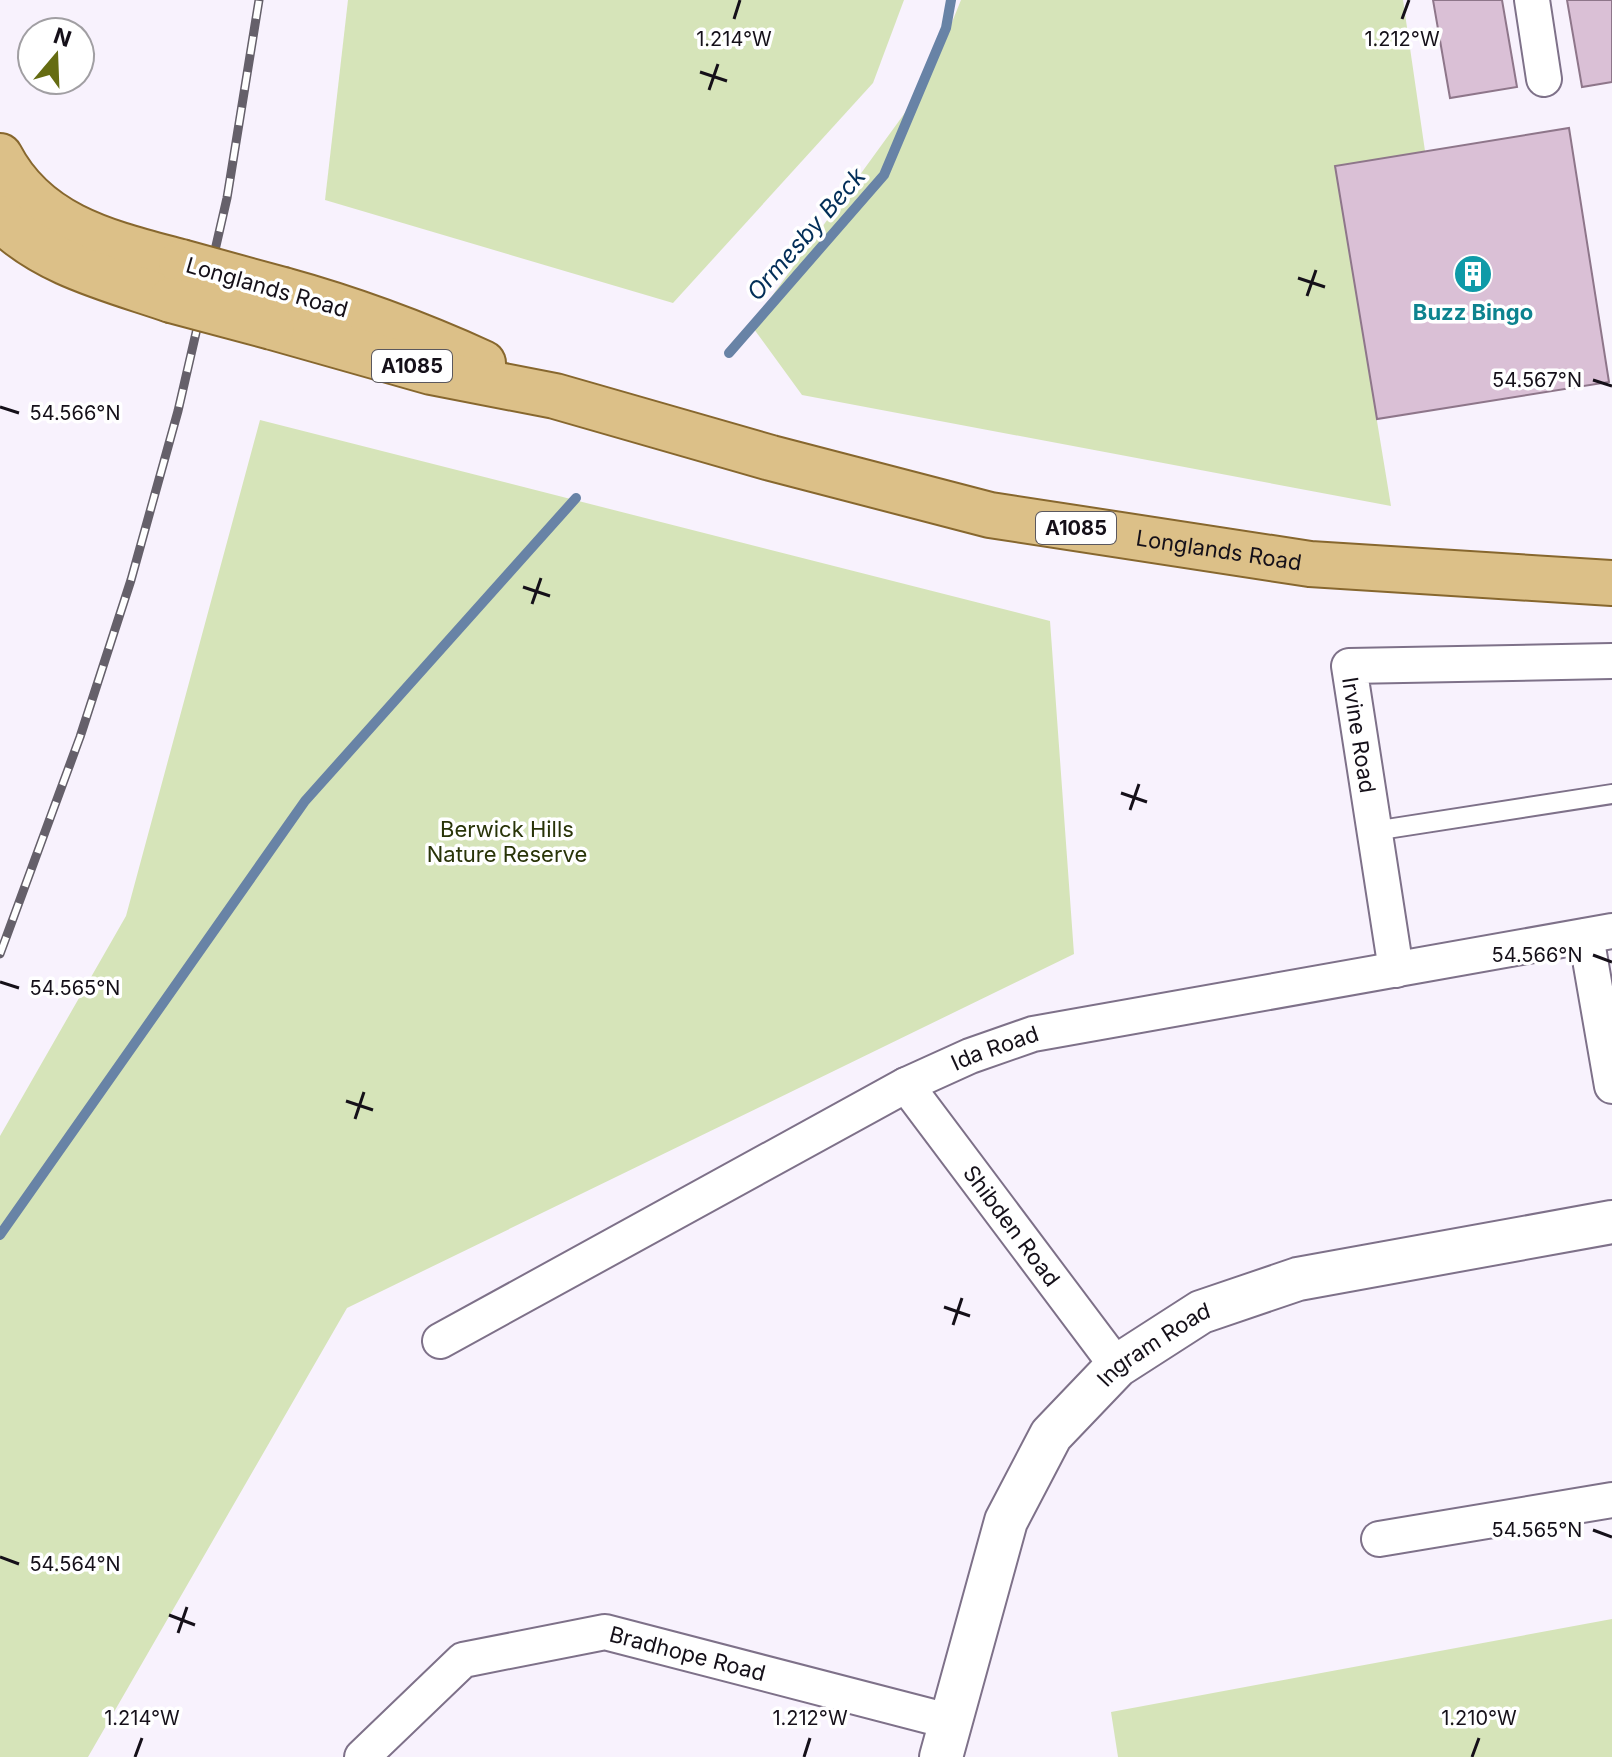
<svg xmlns="http://www.w3.org/2000/svg" width="1612" height="1757" font-family="Inter,sans-serif">
<style>
.green{fill:#d6e4b9}
.lines{fill:none;stroke-linecap:round;stroke-linejoin:round}
.stream{stroke:#6883a6;stroke-width:10}
.building{fill:#dac0d6;stroke:#8e768a;stroke-width:2}
.service-casing{stroke:#7e7189;stroke-width:22}
.minor-casing{stroke:#7e7189;stroke-width:38}
.tertiary-casing{stroke:#7e7189;stroke-width:46}
.primary-casing{stroke:#87672e;stroke-width:48}
.service{stroke:#fff;stroke-width:18}
.minor{stroke:#fff;stroke-width:34}
.tertiary{stroke:#fff;stroke-width:42}
.primary{stroke:#dcc088;stroke-width:44}
.rail-casing{stroke:#65606a;stroke-width:9}
.rail{stroke:#fff;stroke-width:6;stroke-dasharray:18;stroke-linecap:butt}
.primary-bridge-casing{stroke:#87672e;stroke-width:48;stroke-linecap:butt}
.primary-bridge{stroke:#dcc088;stroke-width:44}
.ticks{fill:none;stroke:#151019;stroke-width:3}
.labels{text-anchor:middle;dominant-baseline:central;stroke-width:7;stroke-linejoin:round;paint-order:stroke}
.shield{fill:#fff;stroke:#5b585e;stroke-width:2}
.shield-label{font-size:20px;font-weight:bold;fill:#151019}
.street-label{font-size:22px;fill:#151019;stroke:#fff}
.culture-label{font-size:22px;font-weight:bold;fill:#0d838f;stroke:#fff}
.park-label{font-size:22px;fill:#293408;stroke:#fff}
.water-label{font-size:24px;font-style:italic;fill:#022e58;stroke:#fff}
.ticks-label{font-size:20px;text-anchor:middle;fill:#151019;stroke:#fff;stroke-width:7;stroke-linejoin:round;paint-order:stroke}
</style>
<rect width="100%" height="100%" fill="#f8f2fd"/>
<g class="green">
<polygon points="348,0 904,0 873,83 673,303 325,200"/>
<polygon points="961,0 1403,0 1425,151 1335,166 1391,506 802,395 751,325 928,81"/>
<polygon points="260,420 1050,621 1074,954 347,1308 88,1757 0,1757 0,1136 126,916"/>
<polygon points="1612,1619 1612,1757 1118,1757 1111,1712"/>
</g>
<g class="lines">
<g class="stream">
<polyline points="729,353 884,175 946,28 951,0"/>
<polyline points="0,1235 305,801 576,498"/>
</g>
</g>
<g class="building">
<polygon points="1433,0 1502,0 1517,87 1450,98"/>
<polygon points="1567,0 1612,0 1612,82 1582,87"/>
<polygon points="1569,128 1609,382 1377,419 1335,166"/>
</g>
<g class="lines">
<defs>
<polyline id="service" points="1374,831 1612,794"/>
<g id="minor">
<polyline points="1532,0 1544,79"/>
<polyline points="1586,936 1612,1086"/>
<polyline points="1396,970 1349,666 1612,661"/>
<path id="s1" d="M906 1085 1117 1366"/>
<path id="s2" d="M440 1341 906 1085 970 1056 1033 1034 1612 931"/>
<polyline points="1379,1539 1612,1500"/>
<path id="s3" d="M362 1757 463 1660 605 1632 952 1722"/>
</g>
<g id="tertiary">
<path id="s4" d="M941 1757 1006 1521 1051 1435 1117 1366 1201 1312 1298 1279 1612 1222"/>
</g>
<g id="primary">
<path d="M0 156C37 227 110 243 181 262"/>
<path d="M0 218C44 264 113 280 171 300"/>
<path d="M283 290C352 309 419 334 483 363"/>
<path id="s5" d="M272 327 431 372 555 396 771 458 990 515 1310 564 1612 583"/>
</g>
</defs>
<use href="#service" class="service-casing"/>
<use href="#minor" class="minor-casing"/>
<use href="#tertiary" class="tertiary-casing"/>
<use href="#primary" class="primary-casing"/>
<use href="#service" class="service"/>
<use href="#minor" class="minor"/>
<use href="#tertiary" class="tertiary"/>
<use href="#primary" class="primary"/>
<defs>
<polyline id="rail" points="0,954 80,737 131,580 178,411 227,198 259,0"/>
</defs>
<use href="#rail" class="rail-casing"/>
<use href="#rail" class="rail"/>
<defs>
<g id="primary-bridge">
<polyline points="181,262 283,290"/>
<polyline points="171,300 272,327"/>
</g>
</defs>
<use href="#primary-bridge" class="primary-bridge-casing"/>
<use href="#primary-bridge" class="primary-bridge"/>
</g>
<path class="ticks" d="M734 19 740 0M1402 19 1409 0M700 72 727 81M709 90 718 64M1298 278 1325 287M1307 296 1316 270M1593 380 1612 386M0 407 19 413M523 587 550 596M532 604 541 578M1121 793 1147 802M1130 810 1139 784M1593 955 1612 962M0 982 19 988M346 1101 373 1110M355 1119 364 1092M944 1307 970 1316M953 1325 962 1298M1593 1530 1612 1537M0 1557 19 1564M169 1615 195 1625M178 1633 187 1607M135 1757 142 1738M804 1757 810 1738M1472 1757 1479 1738"/>
<defs>
<symbol id="building-disc" viewBox="-11 -11 22 22"><circle r="9.5" fill="#0f9aa8" stroke="#fff"/><path d="M-4-6H4V6H1V3H-1V6H-4ZM-2.5-4.3h1.7v1.8h-1.7ZM.8-4.3h1.7v1.8H.8ZM-2.5-1h1.7V.8h-1.7ZM.8-1h1.7V.8H.8Z" fill="#fff"/></symbol>
</defs>
<g fill-rule="evenodd">
<use href="#building-disc" x="1451" y="252" width="44" height="44"/>
</g>
<g class="labels">
<g class="shield">
<rect x="372" y="350" width="80" height="32" rx="6"/>
<rect x="1036" y="512" width="80" height="32" rx="6"/>
</g>
<g class="shield-label">
<text x="412" y="366">A1085</text>
<text x="1076" y="528">A1085</text>
</g>
<g class="street-label">
<text transform="translate(267 287) rotate(16)">Longlands Road</text>
<text stroke="none"><textPath href="#s5" startOffset="974">Longlands Road</textPath></text>
<text transform="translate(1359 735) rotate(81)">Irvine Road</text>
<text stroke="none"><textPath href="#s2" startOffset="628">Ida Road</textPath></text>
<text stroke="none"><textPath href="#s1" startOffset="176">Shibden Road</textPath></text>
<text stroke="none"><textPath href="#s4" startOffset="480">Ingram Road</textPath></text>
<text stroke="none"><textPath href="#s3" startOffset="370">Bradhope Road</textPath></text>
</g>
<g class="culture-label">
<text x="1473" y="312">Buzz Bingo</text>
</g>
<g class="park-label">
<text x="507" y="829">Berwick Hills<tspan x="507" dy="25">Nature Reserve</tspan></text>
</g>
<g class="water-label">
<text transform="translate(806 234) rotate(-49)">Ormesby Beck</text>
</g>
</g>
<g class="ticks-label">
<text x="734" y="46">1.214°W</text>
<text x="1402" y="46">1.212°W</text>
<text x="1537" y="387">54.567°N</text>
<text x="75" y="420">54.566°N</text>
<text x="1537" y="962">54.566°N</text>
<text x="75" y="995">54.565°N</text>
<text x="1537" y="1537">54.565°N</text>
<text x="75" y="1571">54.564°N</text>
<text x="142" y="1725">1.214°W</text>
<text x="810" y="1725">1.212°W</text>
<text x="1479" y="1725">1.210°W</text>
</g>
<g transform="translate(56 56) rotate(19)"><circle r="38" fill="#ffffff" stroke="#a19fa3" stroke-width="2"/>
<path d="M0-6L14 30L0 20L-14 30Z" fill="#656c12"/>
<text y="-12" font-size="22" font-weight="bold" text-anchor="middle" fill="#151019">N</text>
</g>
</svg>
